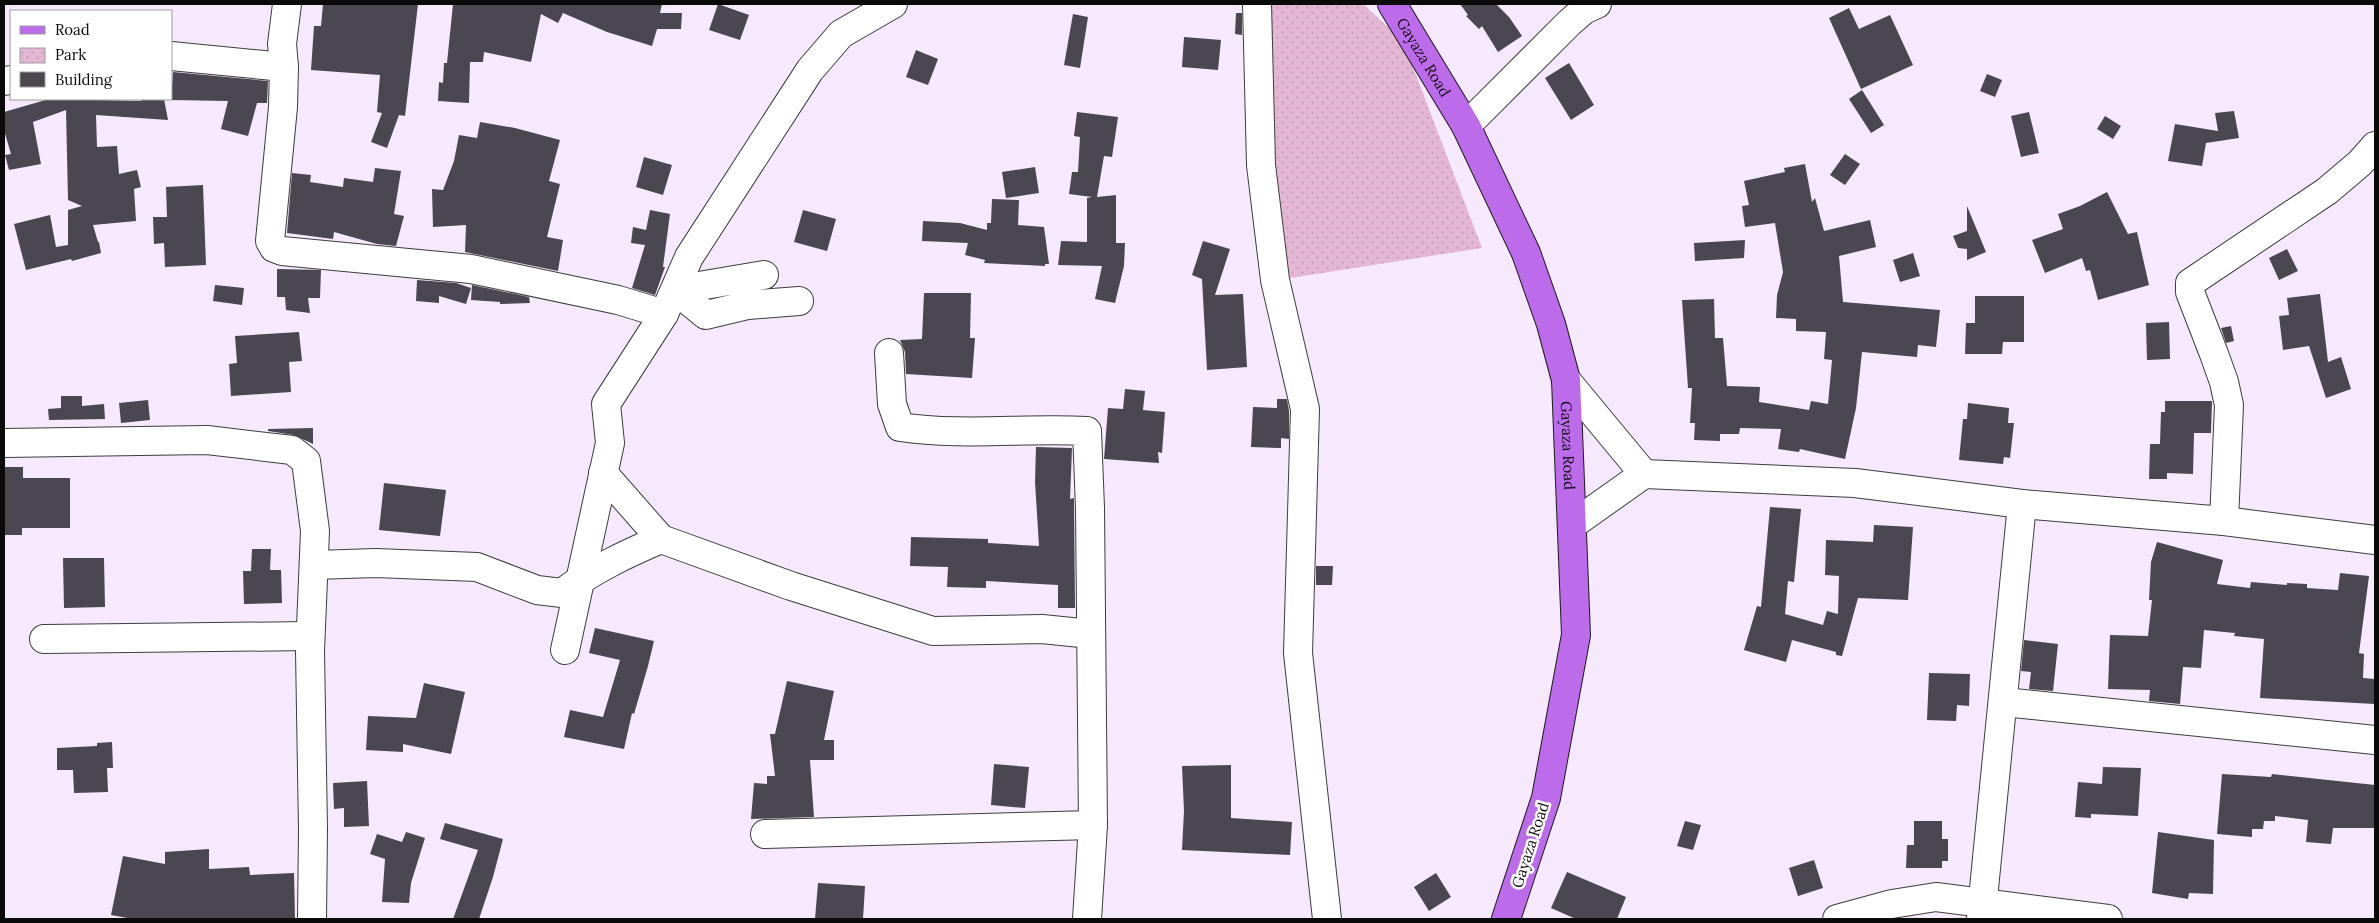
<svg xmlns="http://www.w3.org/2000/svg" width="2379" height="923" font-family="Lora,serif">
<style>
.park{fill:url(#park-dots)}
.building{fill:#4a4751}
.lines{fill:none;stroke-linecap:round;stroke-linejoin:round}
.minor-casing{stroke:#3d3d3d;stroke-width:30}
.major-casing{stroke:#1b1b1b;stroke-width:30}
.minor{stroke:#fff;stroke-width:28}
.major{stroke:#bc6beb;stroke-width:28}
.labels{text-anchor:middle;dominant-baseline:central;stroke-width:5;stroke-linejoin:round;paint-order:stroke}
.street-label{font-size:15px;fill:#0a0a0a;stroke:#fff}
</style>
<defs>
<pattern id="park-dots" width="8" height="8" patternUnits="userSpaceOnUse" patternTransform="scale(1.25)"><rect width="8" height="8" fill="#e3b7d3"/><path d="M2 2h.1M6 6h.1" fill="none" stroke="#c19cb4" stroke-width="1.8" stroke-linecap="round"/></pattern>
</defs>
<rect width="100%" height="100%" fill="#f6e9fd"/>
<polygon class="park" points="1265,4 1363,4 1403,41 1482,248 1284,279"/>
<g class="building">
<polygon points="323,4 418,4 405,116 399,115 387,148 371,142 382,113 377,112 380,75 311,70 314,26 321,26"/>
<polygon points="453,4 662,4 660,13 682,13 681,29 657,29 652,46 607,32 563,13 558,23 541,14 531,62 484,52 483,62 470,62 469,103 438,101 439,82 443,83 444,63 447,63"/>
<polygon points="718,4 749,15 740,40 709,30"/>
<polygon points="1460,4 1496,4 1509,17 1522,36 1498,52 1482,26 1479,29 1466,16 1468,15"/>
<polygon points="1849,8 1859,29 1890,15 1913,65 1861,89 1829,18"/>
<polygon points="1236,13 1242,13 1242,35 1235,34"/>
<polygon points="1073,14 1088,17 1080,68 1064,65"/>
<polygon points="1184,37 1221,40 1218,70 1182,67"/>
<polygon points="916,50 938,59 928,85 906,77"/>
<polygon points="1569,63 1594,105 1571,120 1545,78"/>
<polygon points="173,72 268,81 267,103 257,103 248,136 221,129 228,101 171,100"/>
<polygon points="1987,74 2002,80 1995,97 1980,91"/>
<polygon points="1862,90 1884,125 1871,133 1849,99"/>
<polygon points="49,99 141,101 142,99 164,99 168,120 96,115 97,147 117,146 119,174 137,170 141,187 134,189 136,221 93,225 98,242 99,242 101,253 72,261 71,259 26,270 14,224 50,215 56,247 68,245 68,210 82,206 68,200 66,110 33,122 41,164 9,170 5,155 11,154 4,130 4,112"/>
<polygon points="2234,111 2239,138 2206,143 2202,166 2168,161 2175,124 2218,131 2215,113"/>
<polygon points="1077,112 1118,117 1112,157 1104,156 1097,197 1116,195 1116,243 1125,243 1124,266 1115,303 1095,299 1102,266 1058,265 1061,241 1087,242 1087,198 1092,197 1069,194 1072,172 1078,172 1080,137 1074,136"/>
<polygon points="2029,112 2039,153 2021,157 2011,116"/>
<polygon points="2105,116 2121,126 2113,139 2097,129"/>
<polygon points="480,122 515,128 560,140 549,181 560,184 547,237 563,240 558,271 465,252 466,225 433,227 432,189 443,190 454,161 459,135 477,138"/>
<polygon points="1845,154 1860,164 1845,185 1830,175"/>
<polygon points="644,157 672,165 663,195 636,187"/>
<polygon points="1805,164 1812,202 1815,198 1824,231 1870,220 1876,247 1839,256 1843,302 1940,310 1936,347 1918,345 1917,357 1862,352 1856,408 1845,459 1800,449 1799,452 1778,449 1781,429 1740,428 1739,434 1720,434 1720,441 1694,440 1695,423 1690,423 1692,388 1688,388 1682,300 1714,299 1715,338 1723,338 1727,386 1760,387 1759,402 1809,410 1811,401 1828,404 1832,360 1824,359 1826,332 1796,331 1796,319 1776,318 1777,295 1783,272 1775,223 1745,227 1742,206 1749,205 1744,181 1785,172 1784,168"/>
<polygon points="1035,167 1039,193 1006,198 1002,172"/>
<polygon points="375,168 401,171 394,214 404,216 396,246 377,244 334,232 333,239 287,233 292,173 311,175 310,182 343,187 344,178 373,182"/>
<polygon points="203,185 206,265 165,267 164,243 154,244 153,217 167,217 166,187"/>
<polygon points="2107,192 2128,234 2137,232 2149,285 2098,300 2090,270 2086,271 2082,258 2045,273 2032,240 2063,229 2058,214 2080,206"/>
<polygon points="992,199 1019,200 1018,225 1044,227 1049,264 1045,264 1045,266 984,263 985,260 965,255 968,243 922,241 923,221 960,223 987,230 987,223 991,223"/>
<polygon points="1967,206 1986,252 1967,260 1967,249 1958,248 1953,236 1967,231"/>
<polygon points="650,210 670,214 663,267 665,267 655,295 632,288 645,245 631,243 633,227 646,230"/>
<polygon points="803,210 836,219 827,251 794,242"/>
<polygon points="1745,240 1744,258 1695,261 1694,243"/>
<polygon points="1203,241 1230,249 1215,295 1243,294 1247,367 1207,370 1202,279 1192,275"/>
<polygon points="2287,249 2298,271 2279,280 2269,258"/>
<polygon points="1913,253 1920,276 1900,282 1893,260"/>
<polygon points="277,269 321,270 320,298 308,298 310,313 286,310 285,297 277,297"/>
<polygon points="417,280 456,283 471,288 466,304 439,296 439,303 416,301"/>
<polygon points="215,285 244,288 242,305 213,301"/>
<polygon points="472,285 529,297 530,303 500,304 500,302 471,300"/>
<polygon points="924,293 971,293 970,338 975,338 972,378 906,374 905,352 900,340 922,339"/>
<polygon points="2320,294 2328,362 2341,357 2351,389 2326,398 2309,346 2283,350 2279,316 2289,315 2287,298"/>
<polygon points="1975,296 2024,296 2024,342 2003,342 2002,354 1965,354 1966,323 1975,323"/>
<polygon points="2169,322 2170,359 2147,360 2146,323"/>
<polygon points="2231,326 2234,341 2226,343 2221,328"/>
<polygon points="299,332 302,361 289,362 291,392 231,396 229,364 237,363 235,336"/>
<polygon points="1125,389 1145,391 1143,410 1165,412 1162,453 1158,452 1159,463 1104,459 1108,408 1123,409"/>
<polygon points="61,396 82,396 82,406 104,404 105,419 49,420 48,409 61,408"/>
<polygon points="1277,399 1287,399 1289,411 1289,439 1281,438 1281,448 1251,447 1253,407 1277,408"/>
<polygon points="148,400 150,420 121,423 119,403"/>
<polygon points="2165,401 2212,401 2211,433 2194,433 2193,474 2167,473 2167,479 2149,479 2150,444 2160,444 2161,412 2165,412"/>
<polygon points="1968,403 2009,408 2008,423 2014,423 2010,458 2004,457 2003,464 1959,460 1963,419 1967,419"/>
<polygon points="313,428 313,444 294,435 268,431 268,429"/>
<polygon points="1036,447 1072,448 1070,499 1074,498 1075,608 1058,608 1058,585 986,581 986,588 947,587 948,567 910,566 911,537 988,539 988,543 1039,546 1035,482"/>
<polygon points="4,467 23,467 23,478 70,478 70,528 22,528 22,535 4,535"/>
<polygon points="384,483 446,490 440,536 379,530"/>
<polygon points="1770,507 1801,509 1794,582 1788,581 1785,614 1823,625 1827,611 1838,614 1839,576 1825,575 1826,540 1873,542 1874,525 1913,527 1908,600 1858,598 1842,656 1836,655 1836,652 1792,640 1786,662 1744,650 1757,606 1761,607"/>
<polygon points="2157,542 2223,560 2217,584 2250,588 2251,582 2287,585 2287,583 2307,584 2307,588 2338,590 2340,573 2369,576 2359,653 2364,654 2363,678 2375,679 2375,704 2260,698 2264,639 2234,636 2235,633 2204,630 2201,668 2183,667 2180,704 2149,701 2150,690 2108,689 2110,635 2148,636 2152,600 2149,600 2151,562"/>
<polygon points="252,549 271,549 270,570 281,570 282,603 244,604 243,571 251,571"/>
<polygon points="63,558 104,558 105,607 64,608"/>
<polygon points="1316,566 1333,566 1332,585 1316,585"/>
<polygon points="595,628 654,641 648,666 634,714 632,713 624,749 564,737 570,710 603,717 620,660 589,653"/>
<polygon points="2024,640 2058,644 2053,691 2029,689 2031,672 2021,671"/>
<polygon points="1929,673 1970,674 1969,706 1957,705 1956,721 1927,720"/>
<polygon points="787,681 834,691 824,740 834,740 834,760 810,760 814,817 751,819 754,783 767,784 767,776 775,776 770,734 775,734"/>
<polygon points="424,683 465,692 451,754 403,744 403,752 366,750 368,716 416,718"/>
<polygon points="112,742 113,768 107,768 108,792 74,793 73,770 57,770 57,748 97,746 97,743"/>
<polygon points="994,764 1029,767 1025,808 991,805"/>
<polygon points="1231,765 1231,818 1292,822 1290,855 1182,850 1184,811 1182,766"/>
<polygon points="2103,767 2141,768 2138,816 2091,814 2091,818 2075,817 2078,782 2102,784"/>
<polygon points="2222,774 2271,777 2272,774 2375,785 2375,828 2333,828 2331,844 2306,842 2308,820 2275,816 2275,821 2264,821 2263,829 2252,829 2252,837 2217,834"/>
<polygon points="367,781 369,826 344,827 344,808 334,809 333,783"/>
<polygon points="1685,821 1701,825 1693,850 1677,846"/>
<polygon points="1914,821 1942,821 1942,839 1948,839 1948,861 1942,861 1942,868 1906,868 1907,845 1914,845"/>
<polygon points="445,823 503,839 493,877 479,919 453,919 478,850 440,839"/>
<polygon points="406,832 425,838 411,883 409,903 382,902 385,859 370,854 377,834 402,842"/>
<polygon points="2158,832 2214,840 2213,894 2189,893 2188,899 2152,893"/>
<polygon points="209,849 209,869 249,867 250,875 294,873 295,919 133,919 111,915 123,856 165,864 165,852"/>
<polygon points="1814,860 1823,888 1798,896 1789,868"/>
<polygon points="1567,872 1626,897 1617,919 1576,919 1551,908"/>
<polygon points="1436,873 1451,897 1429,911 1414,887"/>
<polygon points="818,883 865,886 863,919 815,919"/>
</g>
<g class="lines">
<defs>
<g id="minor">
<polyline points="287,4 282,44 284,67 283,107 270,241 274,248 282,251 471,269 618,300 664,314"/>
<polyline points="1257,4 1261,165 1275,280 1305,409 1298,653 1327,919"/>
<polyline points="171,56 284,67"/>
<polyline points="4,81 11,80"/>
<polyline points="1466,126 1569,23 1584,10 1597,4"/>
<polyline points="764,275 675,290 706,315 748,305 799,301"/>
<path d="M889 353 892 404 900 427C961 436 1024 428 1087 431L1090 508 1093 825 1087 919"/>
<polyline points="1566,380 1644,474"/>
<polyline points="4,443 207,440 292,450 306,461 315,531 310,651 313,830 312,919"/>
<polyline points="603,473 661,539 791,586 933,631 1042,629 1091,634"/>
<polyline points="2224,521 2229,405 2224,382 2214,354 2190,292 2190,283 2327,191 2360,163 2375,146"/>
<polyline points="1572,525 1644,474 1855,483 2022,504 2224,521 2375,540"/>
<path d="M314 565 376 563 477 567 537 590 562 593C592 570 626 554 661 539"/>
<polyline points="44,639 310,636"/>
<polyline points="565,650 610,443 606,404 664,314 689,257 810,70 841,34 893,4"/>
<polyline points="2004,702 2375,740"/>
<polyline points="765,834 1093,825"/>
<polyline points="1837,919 1892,904 1936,897 2108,919"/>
<polyline points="1981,919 2022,504"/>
</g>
<g id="major">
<path id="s1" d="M1392 4 1466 126 1526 253 1551 324 1566 380 1576 635 1546 798 1506 919"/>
</g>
</defs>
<use href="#minor" class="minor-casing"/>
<use href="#major" class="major-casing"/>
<use href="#minor" class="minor"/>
<use href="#major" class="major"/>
</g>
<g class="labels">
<g class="street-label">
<text stroke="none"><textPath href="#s1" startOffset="62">Gayaza Road</textPath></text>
<text stroke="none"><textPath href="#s1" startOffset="482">Gayaza Road</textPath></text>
<text transform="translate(1530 845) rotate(-72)">Gayaza Road</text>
</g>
</g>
<rect width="2379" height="923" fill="none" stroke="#0a0a0a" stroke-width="10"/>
<rect x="10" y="10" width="162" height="90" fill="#ffffff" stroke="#9d9d9d"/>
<rect x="20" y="26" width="25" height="8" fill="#bc6beb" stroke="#9d9d9d"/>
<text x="55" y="35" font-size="15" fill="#0a0a0a">Road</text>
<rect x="20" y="48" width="25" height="15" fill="url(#park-dots)" stroke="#9d9d9d"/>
<text x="55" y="60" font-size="15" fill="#0a0a0a">Park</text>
<rect x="20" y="72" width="25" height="15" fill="#4a4751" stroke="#9d9d9d"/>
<text x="55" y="85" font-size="15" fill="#0a0a0a">Building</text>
</svg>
